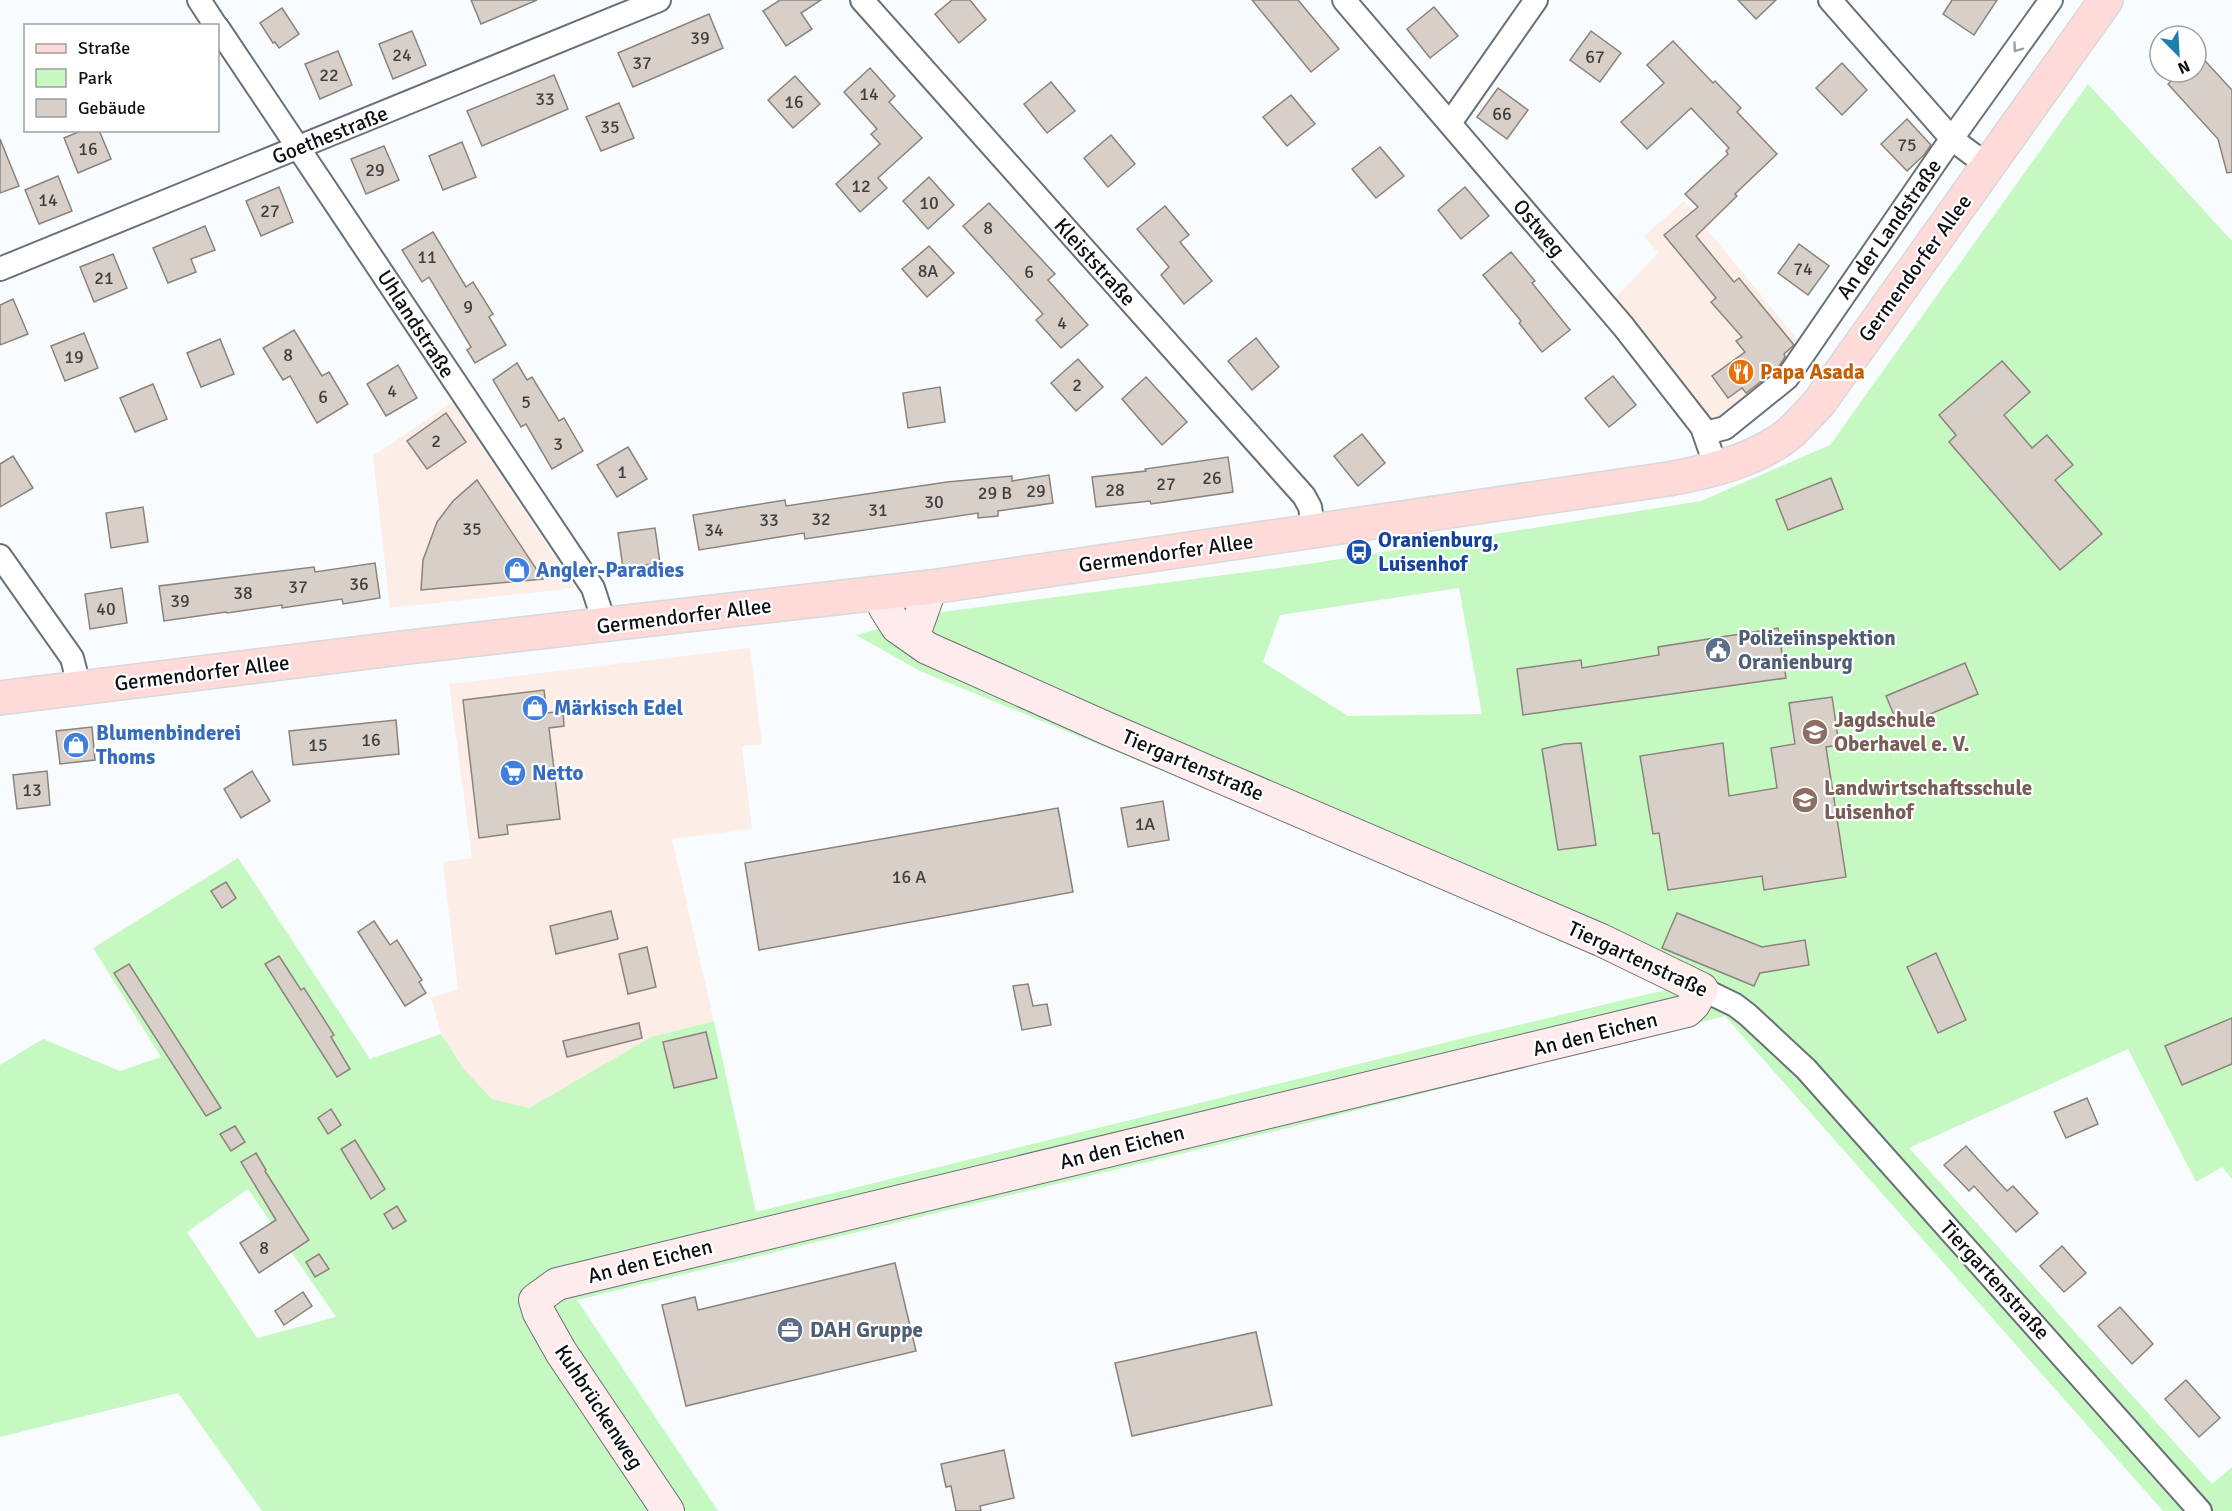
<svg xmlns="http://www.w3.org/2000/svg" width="2232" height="1511" font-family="Signika,sans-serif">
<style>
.commercial{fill:#fceee7}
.green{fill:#c6f8c2;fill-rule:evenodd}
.building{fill:#d8d0c8;stroke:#8a837c;stroke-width:1.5}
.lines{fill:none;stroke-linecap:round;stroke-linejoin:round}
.street-casing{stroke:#697077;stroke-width:26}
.secondary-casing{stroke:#697077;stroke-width:34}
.primary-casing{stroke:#d8d9d9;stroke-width:36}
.street{stroke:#fff;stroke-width:22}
.secondary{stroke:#feecec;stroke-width:32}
.primary{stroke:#fedad8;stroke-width:33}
.oneway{stroke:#9e9fa0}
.labels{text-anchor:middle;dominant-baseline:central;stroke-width:4.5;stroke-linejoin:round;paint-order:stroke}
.number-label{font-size:18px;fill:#403f40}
.street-label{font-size:21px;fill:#0d0f12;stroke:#fff}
.food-label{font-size:21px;font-weight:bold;fill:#c56008;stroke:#fff;text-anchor:start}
.transit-label{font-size:21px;font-weight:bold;fill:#164399;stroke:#fff;text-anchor:start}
.shop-label{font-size:21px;font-weight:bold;fill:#366cbe;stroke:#fff;text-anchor:start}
.service-label{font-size:21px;font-weight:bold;fill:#4e5e75;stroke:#fff;text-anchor:start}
.education-label{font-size:21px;font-weight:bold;fill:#785e54;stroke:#fff;text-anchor:start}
</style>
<rect width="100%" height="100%" fill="#f8fcff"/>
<g class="commercial">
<polygon points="1684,201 1802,345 1790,364 1716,424 1614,299 1658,253 1644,236"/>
<polygon points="452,402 575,588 390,608 373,456"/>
<polygon points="750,648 762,744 742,746 752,829 672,839 714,1021 651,1037 529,1108 493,1100 464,1069 441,1034 431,997 458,990 443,862 472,858 449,684"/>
</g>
<path class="green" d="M2088 84 2232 241V1179L2222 1167 2196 1182 2128 1049 1909 1148 2212 1484 2232 1467V1511H2163L1725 1016 1292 1127 577 1300 718 1511H262L178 1393 0 1437V1065L43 1039 120 1071 161 1057 93 948 238 858 370 1059 441 1034 464 1069 492 1099 529 1108 651 1037 714 1021 756 1212 1464 1038 1678 987 1661 976 920 671 856 635 942 612 1315 563 1701 501 1830 445ZM1459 588 1482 714 1348 716 1263 662 1280 615ZM248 1189 336 1317 257 1338 187 1232Z"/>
<g class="building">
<polygon points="471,0 537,0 481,24"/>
<polygon points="780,0 821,0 801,13 812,29 786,46 763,11"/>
<polygon points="952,0 970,0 986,20 959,43 935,14"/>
<polygon points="1252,0 1298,0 1339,49 1311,72"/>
<polygon points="1738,0 1776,0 1756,19"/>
<polygon points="1952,0 1997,0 1974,35 1943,14"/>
<polygon points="1434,7 1458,36 1430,58 1407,29"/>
<polygon points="282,8 299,34 279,48 275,42 273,43 260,23"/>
<polygon points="709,14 723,48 633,87 618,53"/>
<polygon points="412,31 426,65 393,79 379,44"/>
<polygon points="1591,31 1621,53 1600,82 1570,60"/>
<polygon points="1673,41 1713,83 1715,81 1741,108 1737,112 1777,154 1735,194 1737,196 1696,236 1734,282 1739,278 1794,345 1784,354 1785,357 1777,369 1746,393 1742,388 1728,398 1712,376 1745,352 1736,341 1742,337 1711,302 1716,298 1664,235 1698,207 1685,194 1728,154 1726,151 1729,148 1691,108 1647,149 1621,122 1664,83 1647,65"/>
<polygon points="338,51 352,85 320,99 305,64"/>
<polygon points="2196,51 2232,90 2232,172 2227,173 2218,139 2168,84 2181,72 2196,72"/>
<polygon points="1842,63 1867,90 1842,115 1816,88"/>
<polygon points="870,68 895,96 889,102 922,138 878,178 887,188 860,212 836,184 880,144 871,134 877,129 844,92"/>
<polygon points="554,75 568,109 482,146 467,111"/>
<polygon points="795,76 820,104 793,128 768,100"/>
<polygon points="1051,82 1075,111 1047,133 1024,104"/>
<polygon points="1498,88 1528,110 1507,139 1477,117"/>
<polygon points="1291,95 1315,124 1287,146 1263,117"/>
<polygon points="619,103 634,138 601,151 586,117"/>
<polygon points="1907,119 1931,145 1924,155 1907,171 1881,144"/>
<polygon points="83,130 99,130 111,159 78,173 64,138"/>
<polygon points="1111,135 1135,164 1108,187 1084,158"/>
<polygon points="0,139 19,186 0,193"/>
<polygon points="462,142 476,177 443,190 429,156"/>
<polygon points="384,146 399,180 366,194 351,159"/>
<polygon points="1380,147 1404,176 1376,198 1352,169"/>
<polygon points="58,176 72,211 39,224 25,190"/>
<polygon points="929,177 954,205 928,229 903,201"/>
<polygon points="279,187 293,222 261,236 246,201"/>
<polygon points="1465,187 1489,216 1461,239 1438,210"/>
<polygon points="989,203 1055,274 1048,280 1088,325 1061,348 1036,320 1043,314 963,226"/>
<polygon points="1165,206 1189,235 1180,242 1212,281 1184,304 1161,275 1169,267 1137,229"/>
<polygon points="205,226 215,250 191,259 196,272 168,283 153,248"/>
<polygon points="433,232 466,287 473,282 493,314 489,317 506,345 475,363 467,350 471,347 429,277 422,282 402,250"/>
<polygon points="1799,244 1829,266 1808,295 1778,273"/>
<polygon points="929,246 954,273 927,297 902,269"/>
<polygon points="1511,252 1535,281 1532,283 1570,330 1542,352 1519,323 1521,321 1483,275"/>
<polygon points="113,254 127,288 94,302 80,267"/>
<polygon points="13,299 28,334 0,345 0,305"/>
<polygon points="294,330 322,376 329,372 348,404 317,423 290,376 283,380 263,348"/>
<polygon points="84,333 98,368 65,381 51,346"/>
<polygon points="1256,338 1279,367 1252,390 1228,361"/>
<polygon points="220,339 234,374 201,387 187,353"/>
<polygon points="1078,359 1103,387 1076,411 1051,383"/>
<polygon points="2002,361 2030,392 2004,415 2032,448 2047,435 2073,465 2055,480 2102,534 2060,570 1949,442 1956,435 1939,415"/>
<polygon points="517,363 527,380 532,377 559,421 564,418 583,451 552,469 526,424 521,427 493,380"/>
<polygon points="398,365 417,398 386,416 367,384"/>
<polygon points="1613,376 1636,405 1609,427 1585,398"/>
<polygon points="1146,377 1187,422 1162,445 1122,399"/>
<polygon points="153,384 167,419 135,432 120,398"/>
<polygon points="940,387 945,422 908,428 903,393"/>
<polygon points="446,413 466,442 427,469 407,441"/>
<polygon points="1362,434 1385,463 1358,486 1334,456"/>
<polygon points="628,447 647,479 617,497 597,465"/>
<polygon points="13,456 33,488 0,507 0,464"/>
<polygon points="1228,457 1233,492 1151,504 1150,501 1096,507 1092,477 1146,471 1145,469"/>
<polygon points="1049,475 1053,503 998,511 998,516 978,518 978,513 805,539 804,533 699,550 693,515 785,500 786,506 947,482 1012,476 1012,481"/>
<polygon points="1831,478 1843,509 1788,530 1776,500"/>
<polygon points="477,480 543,579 421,590 423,560 437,522 453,501"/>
<polygon points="143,507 148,542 111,548 106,513"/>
<polygon points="655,528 660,563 623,568 618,533"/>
<polygon points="375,563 380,598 343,604 342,599 282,608 282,605 227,613 226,612 164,621 159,586 314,567 315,572"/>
<polygon points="122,588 127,623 90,629 85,594"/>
<polygon points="1778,628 1786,678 1523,715 1517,669 1581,660 1582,668 1659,655 1658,647"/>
<polygon points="1965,663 1978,694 1899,727 1886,696"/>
<polygon points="544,690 547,713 563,711 564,726 549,728 560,819 507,825 508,834 479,838 463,700"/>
<polygon points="1832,697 1839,745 1826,747 1846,877 1764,890 1762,876 1668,890 1659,833 1653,834 1640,756 1723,743 1729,796 1777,788 1771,748 1795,744 1789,703"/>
<polygon points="396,720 399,754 293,765 289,731"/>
<polygon points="92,727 95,760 60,764 56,731"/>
<polygon points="1581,743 1596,845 1558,850 1542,749 1564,744"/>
<polygon points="47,771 50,805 17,809 13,775"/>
<polygon points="252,771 270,801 241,818 224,789"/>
<polygon points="1163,801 1169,840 1128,847 1121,808"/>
<polygon points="1058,808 1073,892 759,950 745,863"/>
<polygon points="226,882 236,898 222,908 211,891"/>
<polygon points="611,911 618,939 556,954 550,926"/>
<polygon points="1677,913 1762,947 1805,940 1809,965 1760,973 1754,986 1662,948"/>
<polygon points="374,921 390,945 397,940 422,980 419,982 426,993 405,1006 358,932"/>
<polygon points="647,947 656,987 628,994 619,954"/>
<polygon points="1936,953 1966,1020 1938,1033 1907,967"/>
<polygon points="279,956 301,990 304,988 334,1035 331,1037 350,1069 337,1077 265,964"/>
<polygon points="129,964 221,1108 206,1116 114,973"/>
<polygon points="1028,984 1033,1006 1047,1004 1051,1025 1022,1030 1013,986"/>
<polygon points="2232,1018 2232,1064 2182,1085 2165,1046"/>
<polygon points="639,1023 642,1038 567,1057 563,1041"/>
<polygon points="706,1032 717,1078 674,1088 663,1042"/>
<polygon points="2087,1098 2098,1124 2066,1138 2054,1112"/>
<polygon points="331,1109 341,1125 328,1134 318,1118"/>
<polygon points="235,1126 245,1142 231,1151 220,1134"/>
<polygon points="355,1140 385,1189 371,1199 341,1149"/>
<polygon points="1966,1146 2007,1191 2013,1186 2038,1213 2016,1232 1974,1186 1969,1191 1944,1165"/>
<polygon points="256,1153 266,1170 265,1171 309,1240 259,1273 240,1243 276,1220 241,1162"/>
<polygon points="397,1206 406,1221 393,1229 384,1214"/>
<polygon points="2062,1246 2086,1273 2064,1292 2040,1266"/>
<polygon points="319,1254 329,1269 315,1277 306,1262"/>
<polygon points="895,1263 916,1351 686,1406 662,1305 695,1297 698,1310"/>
<polygon points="303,1292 312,1306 284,1325 275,1311"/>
<polygon points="2120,1307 2153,1344 2132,1364 2098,1326"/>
<polygon points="1256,1332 1272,1405 1132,1436 1115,1363"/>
<polygon points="2186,1380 2220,1418 2199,1437 2165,1399"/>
<polygon points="1004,1450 1014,1498 980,1506 981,1511 956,1511 951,1486 946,1487 941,1464"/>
</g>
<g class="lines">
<defs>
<g id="street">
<polyline points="199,0 216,26"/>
<polyline points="862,0 1304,496 1310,507 1314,532"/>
<polyline points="1344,0 1623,326 1702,427 1716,467"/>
<polyline points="1830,0 1952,139 1988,166"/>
<polyline points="218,28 593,588 605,625"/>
<polyline points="1450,123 1536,0"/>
<polyline points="0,269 659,0"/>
<polyline points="1706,433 1725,428 1787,378 1943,151 2051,0"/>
<polyline points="0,556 72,658 80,689"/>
<polyline points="1702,989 1735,1005 1748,1015 1806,1069 2200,1511"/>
</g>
<g id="secondary">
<polyline points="913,637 931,587"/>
<polyline points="668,1511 561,1352 539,1313 535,1300 557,1284 1687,1011 1694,1004 1702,989 1601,940 1106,728 927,648 897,627 885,608 879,593"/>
</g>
<path id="primary" d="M0 698 401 648 931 587 1668 479C1708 472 1758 460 1790 433 1800 424 1809 413 1819 403L2106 0"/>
</defs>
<use href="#street" class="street-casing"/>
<use href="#secondary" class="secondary-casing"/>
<use href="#primary" class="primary-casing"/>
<use href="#street" class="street"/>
<use href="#secondary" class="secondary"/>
<use href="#primary" class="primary"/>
</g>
<defs><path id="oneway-chevron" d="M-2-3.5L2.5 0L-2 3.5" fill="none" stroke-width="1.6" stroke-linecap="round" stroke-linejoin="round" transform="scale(1.5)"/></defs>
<use class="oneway" href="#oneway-chevron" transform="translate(2017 48) rotate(126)"/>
<defs>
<symbol id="restaurant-disc" viewBox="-11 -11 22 22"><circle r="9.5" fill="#e8710a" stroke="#fff"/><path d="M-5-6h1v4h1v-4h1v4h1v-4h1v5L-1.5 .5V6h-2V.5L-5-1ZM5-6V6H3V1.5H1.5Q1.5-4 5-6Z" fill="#fff"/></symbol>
<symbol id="bus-disc" viewBox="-11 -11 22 22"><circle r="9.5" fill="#1a4fb4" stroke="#fff"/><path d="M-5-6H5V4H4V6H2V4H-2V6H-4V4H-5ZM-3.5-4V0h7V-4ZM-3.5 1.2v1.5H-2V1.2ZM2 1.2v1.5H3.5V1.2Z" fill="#fff"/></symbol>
<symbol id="shop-disc" viewBox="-11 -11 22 22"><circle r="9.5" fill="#3f7fe0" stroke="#fff"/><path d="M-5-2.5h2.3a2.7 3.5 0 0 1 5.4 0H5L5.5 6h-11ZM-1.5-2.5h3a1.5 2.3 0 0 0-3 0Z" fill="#fff"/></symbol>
<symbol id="civic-disc" viewBox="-11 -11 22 22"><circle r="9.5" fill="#5c6f8a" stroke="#fff"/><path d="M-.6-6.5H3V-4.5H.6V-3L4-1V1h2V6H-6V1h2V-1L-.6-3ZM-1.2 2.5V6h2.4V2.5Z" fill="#fff"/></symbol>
<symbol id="school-disc" viewBox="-11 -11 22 22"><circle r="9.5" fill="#8d6e63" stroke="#fff"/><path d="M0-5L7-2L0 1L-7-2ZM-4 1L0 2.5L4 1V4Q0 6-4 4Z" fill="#fff"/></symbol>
<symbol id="supermarket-disc" viewBox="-11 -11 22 22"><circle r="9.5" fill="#3f7fe0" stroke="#fff"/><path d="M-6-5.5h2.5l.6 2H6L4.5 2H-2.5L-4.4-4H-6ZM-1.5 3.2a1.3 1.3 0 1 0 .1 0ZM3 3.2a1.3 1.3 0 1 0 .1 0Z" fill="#fff"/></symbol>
<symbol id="office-disc" viewBox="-11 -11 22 22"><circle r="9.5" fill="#5c6f8a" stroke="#fff"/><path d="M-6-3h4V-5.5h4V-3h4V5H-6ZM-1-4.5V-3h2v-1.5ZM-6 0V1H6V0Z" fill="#fff"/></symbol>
</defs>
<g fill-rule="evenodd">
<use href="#restaurant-disc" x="1726" y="357" width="30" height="30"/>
<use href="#bus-disc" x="1344" y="537" width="30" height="30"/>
<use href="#shop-disc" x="502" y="555" width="30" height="30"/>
<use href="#civic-disc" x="1703" y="635" width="30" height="30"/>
<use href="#shop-disc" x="520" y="693" width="30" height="30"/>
<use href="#school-disc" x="1800" y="717" width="30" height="30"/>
<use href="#shop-disc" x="61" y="730" width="30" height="30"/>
<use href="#supermarket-disc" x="498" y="758" width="30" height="30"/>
<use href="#school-disc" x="1790" y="785" width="30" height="30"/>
<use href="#office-disc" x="775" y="1315" width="30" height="30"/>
</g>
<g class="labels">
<g class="number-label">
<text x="700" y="38">39</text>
<text x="402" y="55">24</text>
<text x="1595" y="57">67</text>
<text x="642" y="63">37</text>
<text x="329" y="75">22</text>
<text x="869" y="94">14</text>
<text x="545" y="99">33</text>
<text x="794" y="102">16</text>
<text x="1502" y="114">66</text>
<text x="610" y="127">35</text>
<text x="1907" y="145">75</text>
<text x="88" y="149">16</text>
<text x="375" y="170">29</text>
<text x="861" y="186">12</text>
<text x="48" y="200">14</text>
<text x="929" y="203">10</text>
<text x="270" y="211">27</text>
<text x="988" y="228">8</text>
<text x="427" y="257">11</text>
<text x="1803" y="269">74</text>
<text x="928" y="271">8A</text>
<text x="1029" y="272">6</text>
<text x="104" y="278">21</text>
<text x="468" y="307">9</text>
<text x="1062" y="323">4</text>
<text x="288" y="355">8</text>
<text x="74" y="357">19</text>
<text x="1077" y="385">2</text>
<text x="392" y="391">4</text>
<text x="323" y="397">6</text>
<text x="526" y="402">5</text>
<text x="436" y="441">2</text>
<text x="558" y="444">3</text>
<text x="622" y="472">1</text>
<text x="1212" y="478">26</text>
<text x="1166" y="484">27</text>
<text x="1115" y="490">28</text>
<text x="1036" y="491">29</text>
<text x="995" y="493">29 B</text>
<text x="934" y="502">30</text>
<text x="878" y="510">31</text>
<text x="821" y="519">32</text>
<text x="769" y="520">33</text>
<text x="472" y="529">35</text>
<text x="714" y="530">34</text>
<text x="359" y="584">36</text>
<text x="298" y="587">37</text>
<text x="243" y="593">38</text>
<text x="180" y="601">39</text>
<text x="106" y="609">40</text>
<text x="371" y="740">16</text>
<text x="318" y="745">15</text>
<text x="32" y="790">13</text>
<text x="1145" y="824">1A</text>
<text x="909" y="877">16 A</text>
<text x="264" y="1248">8</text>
</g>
<g class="street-label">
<text transform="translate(330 135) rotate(-22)">Goethestraße</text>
<text transform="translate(1539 228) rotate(50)">Ostweg</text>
<text transform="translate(1889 229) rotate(-55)">An der Landstraße</text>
<text transform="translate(1095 262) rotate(48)">Kleiststraße</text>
<text transform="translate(1915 268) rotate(-54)">Germendorfer Allee</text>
<text transform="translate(416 324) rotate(57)">Uhlandstraße</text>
<text transform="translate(1166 553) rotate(-8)">Germendorfer Allee</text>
<text transform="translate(684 616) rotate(-7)">Germendorfer Allee</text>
<text transform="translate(202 673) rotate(-7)">Germendorfer Allee</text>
<text transform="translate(1193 765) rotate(23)">Tiergartenstraße</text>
<text transform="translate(1638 959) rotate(25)">Tiergartenstraße</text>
<text transform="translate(1595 1034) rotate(-14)">An den Eichen</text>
<text transform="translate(1122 1147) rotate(-14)">An den Eichen</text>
<text transform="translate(650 1261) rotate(-14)">An den Eichen</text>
<text transform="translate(1995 1280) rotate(48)">Tiergartenstraße</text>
<text transform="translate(599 1407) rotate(57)">Kuhbrückenweg</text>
</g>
<g class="food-label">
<text x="1760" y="372">Papa Asada</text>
</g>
<g class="transit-label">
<text x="1378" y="540">Oranienburg,<tspan x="1378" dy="24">Luisenhof</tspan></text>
</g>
<g class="shop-label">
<text x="536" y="570">Angler-Paradies</text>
<text x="554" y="708">Märkisch Edel</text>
<text x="96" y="733">Blumenbinderei<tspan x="96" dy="24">Thoms</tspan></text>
<text x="532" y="773">Netto</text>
</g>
<g class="service-label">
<text x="1738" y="638">Polizeiinspektion<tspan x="1738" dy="24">Oranienburg</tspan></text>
<text x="810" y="1330">DAH Gruppe</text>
</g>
<g class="education-label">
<text x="1834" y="720">Jagdschule<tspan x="1834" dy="24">Oberhavel e. V.</tspan></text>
<text x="1824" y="788">Landwirtschaftsschule<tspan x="1824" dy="24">Luisenhof</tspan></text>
</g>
</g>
<rect x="24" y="24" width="195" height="108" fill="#ffffff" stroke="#9e9fa0" stroke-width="1.5"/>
<rect x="36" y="44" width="30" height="9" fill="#fedad8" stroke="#9e9fa0" stroke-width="1.5"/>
<text x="78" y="54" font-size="18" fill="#0d0f12">Straße</text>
<rect x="36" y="69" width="30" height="18" fill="#c6f8c2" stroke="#9e9fa0" stroke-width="1.5"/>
<text x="78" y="84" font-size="18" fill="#0d0f12">Park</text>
<rect x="36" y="99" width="30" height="18" fill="#d8d0c8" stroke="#9e9fa0" stroke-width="1.5"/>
<text x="78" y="114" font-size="18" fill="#0d0f12">Gebäude</text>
<g transform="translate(2178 54) rotate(156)"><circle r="28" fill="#ffffff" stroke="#9e9fa0" stroke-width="1.5"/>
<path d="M0-4.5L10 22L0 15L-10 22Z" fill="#1c7fab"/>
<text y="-9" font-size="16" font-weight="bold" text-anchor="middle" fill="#0d0f12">N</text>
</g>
</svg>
